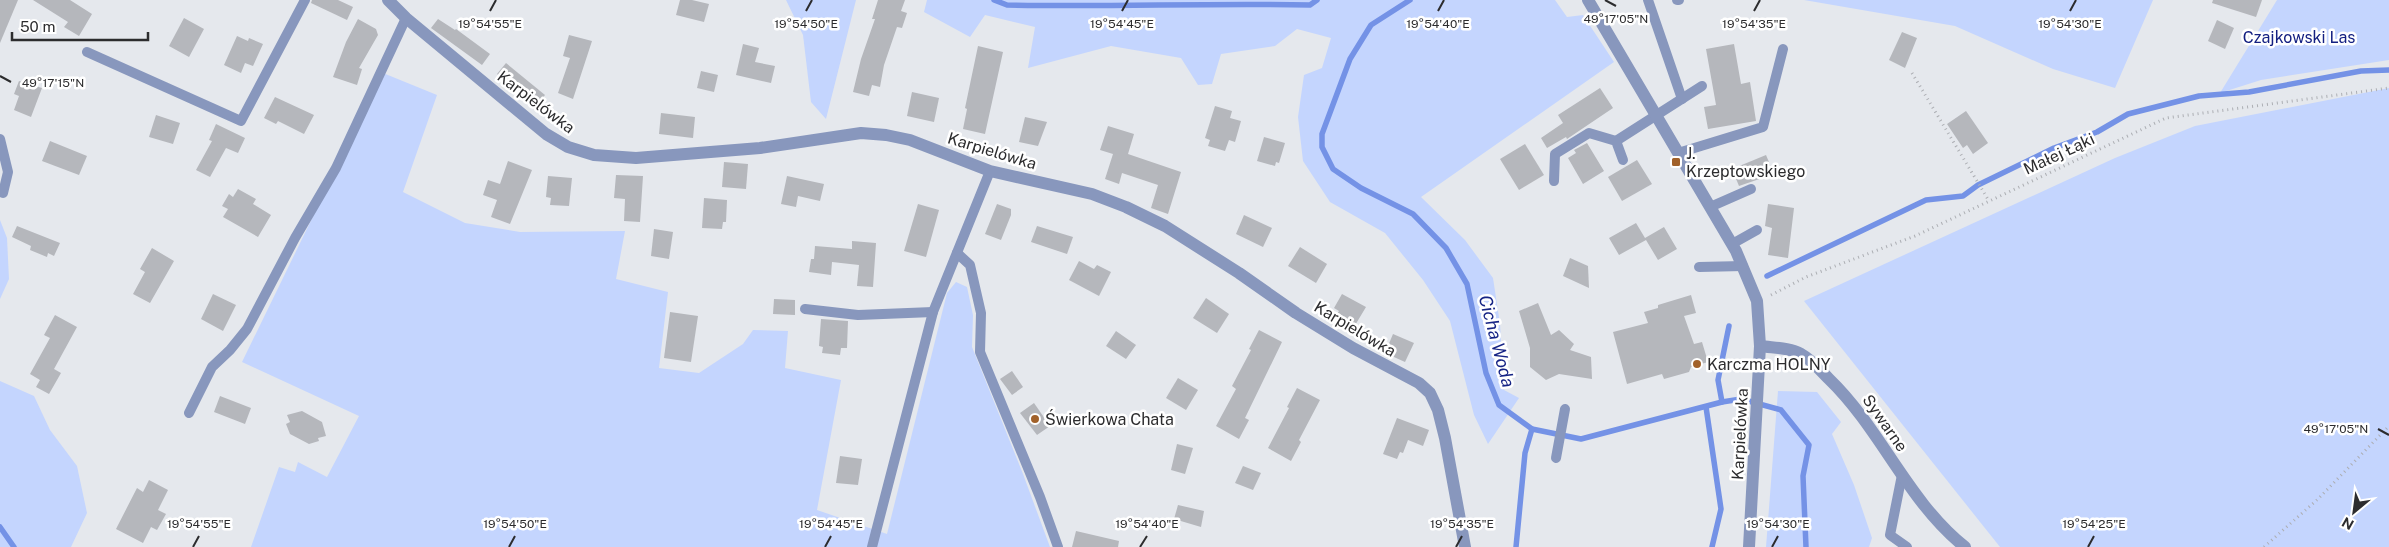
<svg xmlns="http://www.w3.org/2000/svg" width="2389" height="547" font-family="'Public Sans',sans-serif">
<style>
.green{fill:#c4d5fe}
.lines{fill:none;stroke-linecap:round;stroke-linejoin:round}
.stream{stroke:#7492e6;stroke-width:5.5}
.building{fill:#b5b7bc}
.path{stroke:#acaeb3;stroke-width:3;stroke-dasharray:1 4;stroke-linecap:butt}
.service{stroke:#8897bd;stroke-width:10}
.minor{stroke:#8897bd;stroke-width:12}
.ticks{fill:none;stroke:#2c2c2e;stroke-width:2}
.poi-dot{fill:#a1612a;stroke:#fff;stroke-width:2}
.labels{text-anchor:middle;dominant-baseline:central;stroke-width:5;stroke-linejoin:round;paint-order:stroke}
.park-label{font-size:16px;fill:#142081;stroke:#fff}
.street-label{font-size:16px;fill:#2c2c2e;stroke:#fff}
.poi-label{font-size:16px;fill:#2c2c2e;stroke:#fff;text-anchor:start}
.water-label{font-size:18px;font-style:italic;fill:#162485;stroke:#fff}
.ticks-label{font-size:12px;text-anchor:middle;fill:#2c2c2e;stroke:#fff;stroke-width:5;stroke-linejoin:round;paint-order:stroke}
</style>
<rect width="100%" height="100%" fill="#e5e8ed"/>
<g class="green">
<polygon points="786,0 856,0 826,119 811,102 803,35"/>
<polygon points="927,0 1555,0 1567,17 1583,15 1614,62 1421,197 1465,240 1493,278 1500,324 1504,390 1519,398 1488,444 1474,415 1450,321 1423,280 1385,233 1330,202 1303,161 1298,117 1304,75 1322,68 1331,38 1297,29 1275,46 1221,54 1212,84 1198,85 1181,58 1111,46 1028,68 1035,27 985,15 970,37 924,12"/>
<polygon points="1804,0 2153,0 2115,88 2053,69 1955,26"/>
<polygon points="2277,0 2389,0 2389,60 2261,80 2220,93"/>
<polygon points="383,73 437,95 403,192 465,223 520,232 625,231 616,279 668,292 659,368 699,373 743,344 753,330 788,331 785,368 841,380 817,510 887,534 947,293 956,282 967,287 973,315 972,347 1023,474 1050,547 251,547 279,467 295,472 298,462 327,477 359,416 242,362"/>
<polygon points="2389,88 2389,547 2000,547 1804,301 2115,158 2195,126"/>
<polygon points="0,220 7,238 9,279 0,299"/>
<polygon points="0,381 34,396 50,430 77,466 87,513 71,547 0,547"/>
<polygon points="1778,391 1817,392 1841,422 1832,434 1854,485 1872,538 1869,547 1766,547"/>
</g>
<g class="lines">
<g class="stream">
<path d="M994 0 1007 5C1108 7 1209 3 1310 5L1317 0"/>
<polyline points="1410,0 1371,25 1350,59 1322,134 1322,147 1333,169 1361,188 1413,214 1446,248 1467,284 1486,373 1499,405 1532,429 1581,439 1722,402 1741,399 1781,410 1809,445 1803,476 1806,547"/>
<polyline points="1767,276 1926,200 1963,196 1978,185 2054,148 2097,132 2128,114 2199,96 2249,92 2361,71 2389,70"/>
<polyline points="1722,402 1718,380 1729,326"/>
<polyline points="1706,407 1721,509 1712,547"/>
<polyline points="0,527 14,547"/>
<polyline points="1516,547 1525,453 1532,429"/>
</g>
</g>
<g class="building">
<polygon points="0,0 18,0 0,43"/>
<polygon points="33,0 70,0 92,14 79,36 64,27 68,22"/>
<polygon points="312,0 338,0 353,7 347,20 311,3"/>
<polygon points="680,0 692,0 709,4 704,22 676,15"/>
<polygon points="878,0 905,0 901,11 907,13 902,28 897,27 884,65 880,87 872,85 869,96 853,92 861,59 875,19 872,19"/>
<polygon points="2213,0 2262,0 2256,17 2212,3"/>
<polygon points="184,18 204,29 189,57 169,46"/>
<polygon points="358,19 376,29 378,35 359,68 362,69 357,85 333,77 346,42"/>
<polygon points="438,19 455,30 456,29 490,54 482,65 431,28"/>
<polygon points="2217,20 2234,28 2225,49 2208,41"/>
<polygon points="1902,32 1917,38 1905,68 1889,60"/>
<polygon points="569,35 592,41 573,99 558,93 570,58 563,56"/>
<polygon points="237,36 248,41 249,38 263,44 253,66 245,63 241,73 224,65"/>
<polygon points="743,44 759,48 755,62 775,66 771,83 736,75"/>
<polygon points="1734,44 1741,84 1750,82 1756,121 1708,129 1704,107 1716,105 1706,49"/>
<polygon points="978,46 1003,52 985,134 963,129 967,109 965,108"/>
<polygon points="506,63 545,95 536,106 497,74"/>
<polygon points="701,71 718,75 714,92 697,88"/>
<polygon points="19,81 42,88 31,117 14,110 19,96 14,94"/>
<polygon points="1600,88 1613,108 1567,139 1566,137 1547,148 1541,138 1563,123 1558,115"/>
<polygon points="912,92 939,98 934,122 907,116"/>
<polygon points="275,97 314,115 304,134 278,121 276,124 264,118"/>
<polygon points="1215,106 1232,111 1230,118 1241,121 1235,142 1229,140 1225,151 1208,146 1210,140 1205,138"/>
<polygon points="1966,111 1988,143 1973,154 1967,145 1963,148 1947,124"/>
<polygon points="661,113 695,117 693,138 659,134"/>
<polygon points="156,115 180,123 173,144 149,137"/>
<polygon points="1025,117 1047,122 1038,146 1019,142"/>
<polygon points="216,124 245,138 238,153 226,148 210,177 196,170 212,141 209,140"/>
<polygon points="1108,126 1134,134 1128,154 1181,172 1168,214 1151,208 1158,185 1122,173 1119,184 1105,179 1113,154 1100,150"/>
<polygon points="1264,137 1285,143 1279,163 1276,162 1275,166 1257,161"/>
<polygon points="50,141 87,156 79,175 42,161"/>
<polygon points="1587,143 1604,171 1583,184 1568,158 1576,153 1574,150"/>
<polygon points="1525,144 1544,175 1519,190 1500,159"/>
<polygon points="1766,155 1774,174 1739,186 1732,169"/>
<polygon points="1637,160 1652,184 1622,201 1608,177"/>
<polygon points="508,161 532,170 510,224 491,217 497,200 483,195 488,180 500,184"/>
<polygon points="724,162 748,164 746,189 722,187"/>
<polygon points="616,175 643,176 640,222 624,221 625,199 614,198"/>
<polygon points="548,176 572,178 569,206 550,205 551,198 546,197"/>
<polygon points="787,176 824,184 820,201 798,196 796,207 781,204"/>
<polygon points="238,189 256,199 253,204 271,215 258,237 223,217 228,209 222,206 229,194 233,197"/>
<polygon points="704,198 727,200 726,222 723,222 722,229 702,228"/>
<polygon points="918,204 939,210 926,257 904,251"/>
<polygon points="997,204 1011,209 1011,215 1001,240 985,234"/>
<polygon points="1768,204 1794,208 1788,258 1768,255 1772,228 1765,226"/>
<polygon points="1244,215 1272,228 1263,247 1236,234"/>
<polygon points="1636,223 1645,238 1664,227 1677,249 1658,260 1646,240 1619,255 1609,238"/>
<polygon points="17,226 60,243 54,256 48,253 47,257 30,250 31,246 12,237"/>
<polygon points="1037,226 1073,237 1067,254 1031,242"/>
<polygon points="654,229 673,232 669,259 651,256"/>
<polygon points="852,241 876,243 873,287 857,286 859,265 832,262 831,275 809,272 811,259 814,259 815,246 852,249"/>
<polygon points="1300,247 1327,264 1316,283 1288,266"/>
<polygon points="152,248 174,261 150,303 133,294 145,272 140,269"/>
<polygon points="1570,258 1588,266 1589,288 1563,276"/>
<polygon points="1079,261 1094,269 1097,265 1111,272 1099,296 1069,280"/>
<polygon points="213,294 236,305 223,331 201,319"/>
<polygon points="1342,294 1366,307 1354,327 1336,316 1339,311 1334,308"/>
<polygon points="1691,295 1696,313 1684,316 1694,344 1702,342 1708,362 1691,367 1689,372 1664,379 1662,374 1627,384 1613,332 1648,323 1644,312 1658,308 1658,305"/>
<polygon points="1206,298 1229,314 1217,333 1193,318"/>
<polygon points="774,299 795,300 795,315 773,314"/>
<polygon points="1538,303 1551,335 1559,330 1574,344 1570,350 1591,357 1592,379 1559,374 1546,380 1530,367 1530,348 1519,311"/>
<polygon points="670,312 698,316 691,362 664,358"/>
<polygon points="55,315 77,327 54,369 61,373 49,394 36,387 40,380 30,374 50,338 44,335"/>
<polygon points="821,319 848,321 847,348 841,348 840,355 822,353 823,347 819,346"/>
<polygon points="1259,330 1282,342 1245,418 1249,420 1239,439 1216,426 1236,389 1232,386 1251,350 1249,349"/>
<polygon points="1116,331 1136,345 1126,359 1106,346"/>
<polygon points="1393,334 1414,343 1405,362 1385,353"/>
<polygon points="1012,371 1023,387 1012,395 1000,379"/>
<polygon points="1178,378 1198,390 1186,410 1166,398"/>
<polygon points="1297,388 1320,400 1299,440 1301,442 1291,461 1268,448 1289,408 1287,407"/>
<polygon points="220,396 251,408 245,424 214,412"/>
<polygon points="1034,403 1050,426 1037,435 1020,413"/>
<polygon points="302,411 322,422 326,436 318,438 319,441 309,444 290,434 286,424 290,422 287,415"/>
<polygon points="1397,418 1429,430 1423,446 1408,440 1403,453 1400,452 1397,459 1383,454"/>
<polygon points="1177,444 1193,448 1185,474 1171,470"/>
<polygon points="840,456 862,459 858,485 836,483"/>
<polygon points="1243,466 1261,473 1253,490 1235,483"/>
<polygon points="149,480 168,490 158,510 166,514 157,530 151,527 143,543 116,529 137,488 143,492"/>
<polygon points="1178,505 1204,511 1201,527 1174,519"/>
<polygon points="1076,531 1119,541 1118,547 1072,547"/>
</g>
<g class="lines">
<g class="path">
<polyline points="1912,73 1989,201"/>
<polyline points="1771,295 1806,277 1915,236 2166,118 2389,88"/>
<polyline points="2264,547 2318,499 2389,426"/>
</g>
<g class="service">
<polyline points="1648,0 1682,99"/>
<polyline points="1677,0 1679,0"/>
<polyline points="87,52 241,121 305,0"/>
<polyline points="0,139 8,172 3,193"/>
<polyline points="1616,141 1702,86"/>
<polyline points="1678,153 1763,127 1783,49"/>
<polyline points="1554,181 1555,154 1589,133 1616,141 1623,160"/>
<polyline points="1710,207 1751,189"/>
<polyline points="1732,244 1757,230"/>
<polyline points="957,253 970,265 981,313 980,352 1040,497 1058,547"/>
<polyline points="1699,267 1743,266"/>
<polyline points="805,309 858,315 933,312"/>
<polyline points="189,413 212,367 230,350 247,329 295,238 336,168 406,18"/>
<polyline points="1556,458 1565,409"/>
<polyline points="1902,475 1890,535 1907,547"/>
<polyline points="872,547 933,312 990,171"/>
</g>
<g class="minor">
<polyline points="388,0 406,18 546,134 568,147 594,155 636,158 760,148 861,133 886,135 910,140 990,171 1092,194 1126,207 1165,226 1239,273 1296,313 1353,348 1419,383 1430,393 1438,410 1445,438 1465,547"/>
<polyline points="1588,0 1736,251 1757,301 1760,346 1749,547"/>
<path d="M1760 346C1773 348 1789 347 1801 354 1812 360 1821 371 1829 379 1881 429 1908 502 1965 547"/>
</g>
</g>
<path class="ticks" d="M1605 0 1616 6M490 11 496 0M806 11 812 0M1122 11 1128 0M1438 11 1444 0M1754 11 1760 0M2070 11 2076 0M0 76 11 82M2378 429 2389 435M193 547 199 536M509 547 515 536M825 547 831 536M1140 547 1147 536M1456 547 1462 536M1772 547 1778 536M2088 547 2094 536"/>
<g class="poi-dot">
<rect x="1671" y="157" width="10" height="10" rx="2.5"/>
<circle cx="1697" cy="364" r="5"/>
<circle cx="1035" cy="419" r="5"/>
</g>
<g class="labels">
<g class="park-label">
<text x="2299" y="37">Czajkowski Las</text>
</g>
<g class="street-label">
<text transform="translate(536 102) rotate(37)">Karpielówka</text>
<text transform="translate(992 151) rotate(17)">Karpielówka</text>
<text transform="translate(2059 154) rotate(-25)">Małej Łąki</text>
<text transform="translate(1355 329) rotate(31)">Karpielówka</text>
<text transform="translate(1885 423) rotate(55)">Sywarne</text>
<text transform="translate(1740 434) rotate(-87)">Karpielówka</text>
</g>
<g class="poi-label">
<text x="1686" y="153">J.<tspan x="1686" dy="18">Krzeptowskiego</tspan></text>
<text x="1707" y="364">Karczma HOLNY</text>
<text x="1045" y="419">Świerkowa Chata</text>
</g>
<g class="water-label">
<text transform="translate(1497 341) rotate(75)">Cicha Woda</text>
</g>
</g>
<g class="ticks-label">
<text x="1616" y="23">49°17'05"N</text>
<text x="490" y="28">19°54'55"E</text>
<text x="806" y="28">19°54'50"E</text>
<text x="1122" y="28">19°54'45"E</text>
<text x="1438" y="28">19°54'40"E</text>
<text x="1754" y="28">19°54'35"E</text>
<text x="2070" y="28">19°54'30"E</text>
<text x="53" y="87">49°17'15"N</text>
<text x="2336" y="433">49°17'05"N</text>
<text x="199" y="528">19°54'55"E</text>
<text x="515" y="528">19°54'50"E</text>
<text x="831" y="528">19°54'45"E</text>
<text x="1147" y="528">19°54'40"E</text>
<text x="1462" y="528">19°54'35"E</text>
<text x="1778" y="528">19°54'30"E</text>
<text x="2094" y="528">19°54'25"E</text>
</g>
<g transform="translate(2354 512) rotate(209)" stroke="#ffffff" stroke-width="4" paint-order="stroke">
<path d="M0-4L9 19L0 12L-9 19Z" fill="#2c2c2e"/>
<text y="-8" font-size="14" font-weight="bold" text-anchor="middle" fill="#2c2c2e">N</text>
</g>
<path d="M12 32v8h136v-8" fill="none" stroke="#2c2c2e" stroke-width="2.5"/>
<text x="20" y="32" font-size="15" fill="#2c2c2e" stroke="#ffffff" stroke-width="4" paint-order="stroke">50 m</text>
</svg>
